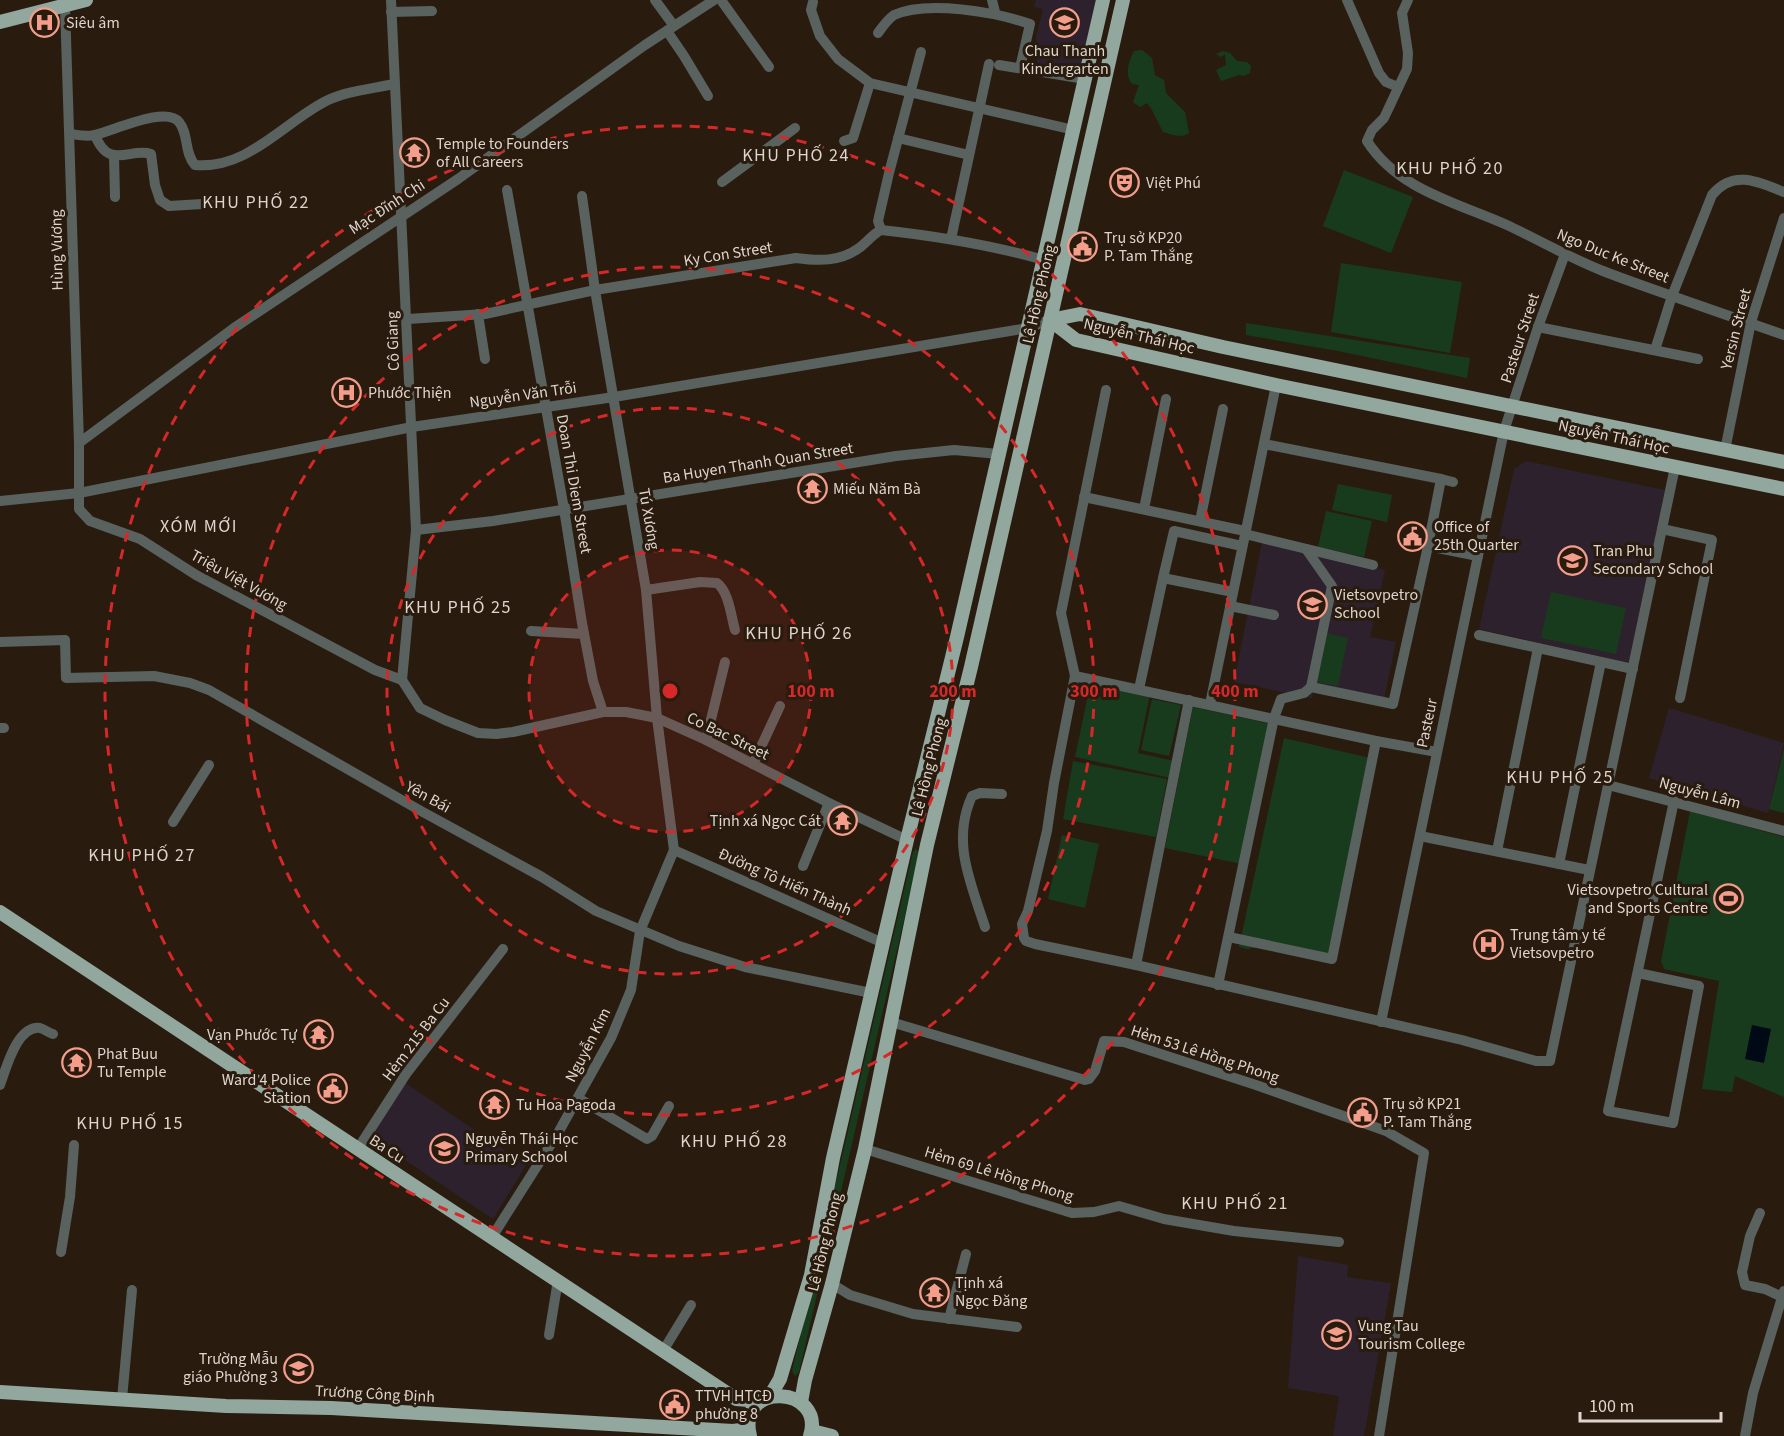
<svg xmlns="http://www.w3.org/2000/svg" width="1784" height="1436" font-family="'Source Sans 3',sans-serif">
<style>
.education{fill:#2d212e}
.green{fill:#193b1d}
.water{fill:#000916}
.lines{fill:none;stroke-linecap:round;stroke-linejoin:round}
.minor{stroke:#59625e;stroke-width:10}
.major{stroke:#92a79e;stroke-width:14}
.ring{fill:none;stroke:#d62828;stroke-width:3;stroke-dasharray:10 8}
.labels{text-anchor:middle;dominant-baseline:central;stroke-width:6;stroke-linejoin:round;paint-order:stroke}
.poi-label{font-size:16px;fill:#dfd5cd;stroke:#291c0f;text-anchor:start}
.street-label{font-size:16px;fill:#dfd5cd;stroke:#291c0f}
.neighbourhood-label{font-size:18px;letter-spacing:1.5px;fill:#dfd5cd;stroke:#291c0f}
.centre{fill:#d62828;stroke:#291c0f;stroke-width:3}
.ring-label{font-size:18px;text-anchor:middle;font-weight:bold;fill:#d62828;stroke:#291c0f;stroke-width:6;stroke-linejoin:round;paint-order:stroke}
</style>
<rect width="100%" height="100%" fill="#291c0f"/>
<g class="education">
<polygon points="1036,0 1096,0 1080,71 1037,63 1036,37 1043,9 1034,7"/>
<polygon points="1526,461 1665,490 1629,663 1479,629 1514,469"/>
<polygon points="1262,542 1385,570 1370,637 1396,642 1384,699 1315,684 1312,698 1234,682"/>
<polygon points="1669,708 1784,743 1768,813 1649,778"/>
<polygon points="404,1082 526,1165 493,1219 369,1136"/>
<polygon points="1298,1256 1348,1265 1347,1277 1391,1283 1364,1436 1333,1436 1339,1396 1288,1388"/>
</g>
<g class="green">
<path d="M1142 50 1152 58 1155 75 1164 80 1166 93 1185 112 1189 133C1181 139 1171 134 1163 132L1151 108 1147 103 1140 107 1133 102 1139 85 1132 84C1124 74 1129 61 1134 51Z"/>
<polygon points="1223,51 1230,53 1237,61 1247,62 1251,66 1250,73 1244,76 1239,75 1221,81 1216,70 1226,65 1225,54 1221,57 1216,54"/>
<polygon points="1344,170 1413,197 1391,253 1323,226"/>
<polygon points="1341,263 1462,282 1450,353 1331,332"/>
<polygon points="1246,323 1470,358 1467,378 1338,351 1246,335"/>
<polygon points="1338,484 1392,495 1387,522 1332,510"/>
<polygon points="1326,511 1372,521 1364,557 1318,547"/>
<polygon points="1551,592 1626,608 1616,654 1541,638"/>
<polygon points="1326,633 1348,638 1338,686 1316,682"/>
<polygon points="1091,681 1150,694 1138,753 1174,761 1171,778 1075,757"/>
<polygon points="1152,699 1181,705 1169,756 1141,750"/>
<polygon points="1193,707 1276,725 1247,865 1165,848"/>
<polygon points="1284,738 1370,758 1329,963 1274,952 1268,945 1247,949 1239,947"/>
<polygon points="1784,748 1784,813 1769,809"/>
<polygon points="1073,761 1167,779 1156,837 1063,819"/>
<polygon points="1690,811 1784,837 1784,1097 1735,1076 1732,1092 1702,1089 1719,981 1664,969 1661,961"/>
<polygon points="1062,835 1099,844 1085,908 1048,899"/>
<polygon points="916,849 919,852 919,855 799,1372 795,1376 792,1371 913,852"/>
</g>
<polygon class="water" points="1752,1025 1771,1029 1764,1063 1745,1059"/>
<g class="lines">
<g class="minor">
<polyline points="391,0 416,530 402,680"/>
<polyline points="655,0 674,26"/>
<polyline points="721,0 769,67"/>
<polyline points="992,0 995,12"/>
<polyline points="1347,0 1379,73 1386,82 1398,87"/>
<path d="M1408 0 1402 13 1408 53 1407 69 1384 118 1372 130 1367 141C1398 190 1458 203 1507 225 1539 240 1570 258 1603 271 1626 280 1649 288 1672 296L1712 195C1733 169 1759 182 1784 192"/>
<polyline points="813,2 811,10 820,36 838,59 870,83 1074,130"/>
<polyline points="65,6 79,443 79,509 90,521 140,539 196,575 375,670 402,680"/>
<polyline points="391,12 432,11"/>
<polyline points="667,31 684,56 708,96"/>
<path d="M878 33C883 26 887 20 894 15 927 0 995 12 1030 24L1020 68"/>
<polyline points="999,65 1085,79"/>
<path d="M70 134C78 135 86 137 94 135 111 132 166 105 179 122 189 134 184 153 195 165 247 170 283 123 326 101 347 91 371 89 394 84"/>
<path d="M95 135C109 171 130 147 151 154L155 185 160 200 169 206 219 203"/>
<polyline points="898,138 969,155"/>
<polyline points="844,141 853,138 870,83"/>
<polyline points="114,156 115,197"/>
<polyline points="722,182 795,128"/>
<polyline points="507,190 564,509 582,623 593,681 603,712"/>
<polyline points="881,230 878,221 889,173 921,52"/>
<polyline points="951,239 989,64"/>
<polyline points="478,314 485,359"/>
<path d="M408 319 485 314 595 290 796 258C818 261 840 262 859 248 867 242 873 234 881 230 936 236 991 245 1044 260"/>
<polyline points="1538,327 1698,359"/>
<polyline points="1655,350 1672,296 1784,335"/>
<polyline points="1106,390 1061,613 1075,676 1054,783 1047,831 1028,911 1022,924 1024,938 1026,941 1035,944 1136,965 1462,1040 1536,1061 1550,1061 1675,467"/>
<polyline points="79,443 234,328 458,179 645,45 714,0"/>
<polyline points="1264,444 1441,479"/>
<polyline points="1725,450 1751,322 1784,218"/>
<polyline points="1084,497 1245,531"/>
<polyline points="0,501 79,493 412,427 614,397 1028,328 1050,320"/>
<polyline points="1144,509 1166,399"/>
<polyline points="1200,521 1223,409"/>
<polyline points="1662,529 1712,540 1680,698"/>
<polyline points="416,530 493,521 896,456 954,450 999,454"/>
<polyline points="1245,534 1373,565"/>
<polyline points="1428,546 1478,556"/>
<polyline points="1306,549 1332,586 1311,687"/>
<path d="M646 590 700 582 717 583C729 592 731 616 735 630"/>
<polyline points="1233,592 1163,578 1174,531 1242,546"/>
<polyline points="1230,606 1274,615"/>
<polyline points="531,631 584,634"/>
<polyline points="1479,635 1633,669"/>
<polyline points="0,642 65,640 66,678 154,676 190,683 209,690 421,811 542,877 596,911 679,946 745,967 871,993"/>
<polyline points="1075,676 1376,741 1437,752"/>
<polyline points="402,680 420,708 445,720 478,733 496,734 513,732 603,712 626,712 657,718 706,740 829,803 907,840"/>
<polyline points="1139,689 1163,578"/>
<polyline points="1210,704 1276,385"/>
<polyline points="0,728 4,728"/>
<polyline points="706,740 725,662"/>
<polyline points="753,764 780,706"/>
<polyline points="1608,785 1784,831"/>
<polyline points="173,822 209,765"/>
<polyline points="1420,836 1589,870"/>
<polyline points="674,850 883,943"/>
<polyline points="1497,851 1538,648"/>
<polyline points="1559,864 1601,662"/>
<polyline points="803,866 829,803"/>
<path d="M985 927C971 883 951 842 972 796L980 793 1002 794"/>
<polyline points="1229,937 1332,959 1376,741"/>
<polyline points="1136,965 1189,700"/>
<polyline points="1638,973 1699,986 1673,1123 1608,1111 1674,801"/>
<polyline points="1218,985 1274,718 1281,699 1304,693 1311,687 1393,704 1428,546 1441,479 1453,482"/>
<polyline points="891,1022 1085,1080 1089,1079 1095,1071 1104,1041 1124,1042 1256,1085 1386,1131 1424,1153 1379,1436"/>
<polyline points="1381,1022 1504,431 1538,327 1565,254"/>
<path d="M0 1085C6 1069 17 1025 40 1028 44 1029 49 1033 53 1034"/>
<polyline points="578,1098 647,1139 652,1136 669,1106"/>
<polyline points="865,1149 1072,1213 1094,1212 1119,1206 1164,1219 1234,1231 1339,1242"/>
<polyline points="357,1150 406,1074 503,949"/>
<polyline points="1760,1213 1750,1236 1742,1272 1745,1285 1765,1289 1782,1297"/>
<polyline points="492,1237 558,1133 611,1038 631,990 640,931 674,850 657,718 646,590 595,290 582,196"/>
<polyline points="61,1252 70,1197 74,1145"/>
<polyline points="832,1284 850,1295 913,1314 1017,1327"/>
<polyline points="949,1319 966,1254"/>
<polyline points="549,1335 558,1280"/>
<polyline points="663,1351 691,1305"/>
<polyline points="122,1399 132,1290"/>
<polyline points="1745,1436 1753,1393 1784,1291"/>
</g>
<g class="major">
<polyline points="0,22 86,0"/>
<polyline points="1050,320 1076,340 1276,385 1784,489"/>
<polyline points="1050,320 1080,314 1223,347 1784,462"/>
<polyline points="0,912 736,1399 761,1401"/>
<polyline points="0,1392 226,1406 331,1408 733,1431 748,1429"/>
<polyline points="770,1396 780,1379 811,1275 833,1158 907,840 957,637 1103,0"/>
<polyline points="801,1402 805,1380 832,1284 865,1149 927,845 971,667 1123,0"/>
<polyline points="812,1431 832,1436"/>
<path d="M750 1436C736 1380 826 1386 810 1436"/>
</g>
</g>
<circle cx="670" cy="691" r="141" fill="#d62828" fill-opacity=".12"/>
<g class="ring">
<circle cx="670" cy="691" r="141"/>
<circle cx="670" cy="691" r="283"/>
<circle cx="670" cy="691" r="424"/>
<circle cx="670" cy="691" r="565"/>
</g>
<defs>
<symbol id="hospital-ring" viewBox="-11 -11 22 22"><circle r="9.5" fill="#291c0f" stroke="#f49d8b" stroke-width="1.5"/><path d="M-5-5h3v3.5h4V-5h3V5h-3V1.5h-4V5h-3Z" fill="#f49d8b"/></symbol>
<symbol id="school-ring" viewBox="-11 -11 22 22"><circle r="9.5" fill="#291c0f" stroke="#f49d8b" stroke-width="1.5"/><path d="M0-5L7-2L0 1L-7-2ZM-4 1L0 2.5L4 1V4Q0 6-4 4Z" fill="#f49d8b"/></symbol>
<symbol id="temple-ring" viewBox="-11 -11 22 22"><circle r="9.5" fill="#291c0f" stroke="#f49d8b" stroke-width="1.5"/><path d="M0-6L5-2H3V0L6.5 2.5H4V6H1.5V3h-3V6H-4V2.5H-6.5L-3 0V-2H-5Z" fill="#f49d8b"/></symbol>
<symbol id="theatre-ring" viewBox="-11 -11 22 22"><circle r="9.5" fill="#291c0f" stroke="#f49d8b" stroke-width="1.5"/><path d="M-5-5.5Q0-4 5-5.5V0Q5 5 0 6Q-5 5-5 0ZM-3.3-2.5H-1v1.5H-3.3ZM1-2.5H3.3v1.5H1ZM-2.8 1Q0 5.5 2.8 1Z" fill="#f49d8b"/></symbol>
<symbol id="civic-ring" viewBox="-11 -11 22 22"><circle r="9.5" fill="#291c0f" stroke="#f49d8b" stroke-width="1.5"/><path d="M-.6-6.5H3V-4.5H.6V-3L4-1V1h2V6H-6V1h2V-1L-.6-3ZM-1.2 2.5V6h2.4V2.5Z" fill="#f49d8b"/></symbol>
<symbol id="stadium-ring" viewBox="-11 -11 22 22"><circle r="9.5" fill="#291c0f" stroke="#f49d8b" stroke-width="1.5"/><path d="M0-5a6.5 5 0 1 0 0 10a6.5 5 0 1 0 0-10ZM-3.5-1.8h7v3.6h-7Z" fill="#f49d8b"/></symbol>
<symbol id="university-ring" viewBox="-11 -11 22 22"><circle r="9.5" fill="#291c0f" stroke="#f49d8b" stroke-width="1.5"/><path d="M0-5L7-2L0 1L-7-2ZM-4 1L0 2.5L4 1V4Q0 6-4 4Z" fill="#f49d8b"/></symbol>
</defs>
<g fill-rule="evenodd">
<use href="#hospital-ring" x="28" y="6" width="33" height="33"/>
<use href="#school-ring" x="1048" y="6" width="33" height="33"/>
<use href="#temple-ring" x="398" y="136" width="33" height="33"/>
<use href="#theatre-ring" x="1108" y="166" width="33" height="33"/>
<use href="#civic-ring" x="1066" y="230" width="33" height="33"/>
<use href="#hospital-ring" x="330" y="376" width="33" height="33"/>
<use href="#temple-ring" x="796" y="472" width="33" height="33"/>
<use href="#civic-ring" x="1396" y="520" width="33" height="33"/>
<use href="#school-ring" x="1556" y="544" width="33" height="33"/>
<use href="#school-ring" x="1296" y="588" width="33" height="33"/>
<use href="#temple-ring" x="826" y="804" width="33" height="33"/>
<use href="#stadium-ring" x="1712" y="882" width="33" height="33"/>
<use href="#hospital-ring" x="1472" y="928" width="33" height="33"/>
<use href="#temple-ring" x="302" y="1018" width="33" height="33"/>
<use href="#temple-ring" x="60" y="1046" width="33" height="33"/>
<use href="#civic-ring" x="316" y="1072" width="33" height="33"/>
<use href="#temple-ring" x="478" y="1088" width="33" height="33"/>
<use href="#civic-ring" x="1346" y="1096" width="33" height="33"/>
<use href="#school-ring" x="428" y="1132" width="33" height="33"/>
<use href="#temple-ring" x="918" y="1276" width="33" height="33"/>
<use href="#university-ring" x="1320" y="1318" width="33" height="33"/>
<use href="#school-ring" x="282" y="1352" width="33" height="33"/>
<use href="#civic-ring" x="658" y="1388" width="33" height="33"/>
</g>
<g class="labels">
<g class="poi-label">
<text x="66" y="23">Siêu âm</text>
<text x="1065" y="51" text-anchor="middle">Chau Thanh<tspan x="1065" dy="18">Kindergarten</tspan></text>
<text x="436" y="144">Temple to Founders<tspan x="436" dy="18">of All Careers</tspan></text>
<text x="1146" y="183">Việt Phú</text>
<text x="1104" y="238">Trụ sở KP20<tspan x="1104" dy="18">P. Tam Thắng</tspan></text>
<text x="368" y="393">Phước Thiện</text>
<text x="833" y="489">Miếu Năm Bà</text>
<text x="1434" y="527">Office of<tspan x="1434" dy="18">25th Quarter</tspan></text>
<text x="1593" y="551">Tran Phu<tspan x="1593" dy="18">Secondary School</tspan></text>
<text x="1334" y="595">Vietsovpetro<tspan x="1334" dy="18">School</tspan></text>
<text x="821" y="821" text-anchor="end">Tịnh xá Ngọc Cát</text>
<text x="1708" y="890" text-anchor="end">Vietsovpetro Cultural<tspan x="1708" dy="18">and Sports Centre</tspan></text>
<text x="1510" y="935">Trung tâm y tế<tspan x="1510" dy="18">Vietsovpetro</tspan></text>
<text x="297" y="1035" text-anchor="end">Vạn Phước Tự</text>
<text x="97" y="1054">Phat Buu<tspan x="97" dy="18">Tu Temple</tspan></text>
<text x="311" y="1080" text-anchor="end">Ward 4 Police<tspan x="311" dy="18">Station</tspan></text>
<text x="1383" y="1104">Trụ sở KP21<tspan x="1383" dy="18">P. Tam Thắng</tspan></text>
<text x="516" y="1105">Tu Hoa Pagoda</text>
<text x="465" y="1139">Nguyễn Thái Học<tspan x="465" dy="18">Primary School</tspan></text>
<text x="955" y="1283">Tịnh xá<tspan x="955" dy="18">Ngọc Đăng</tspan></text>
<text x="1358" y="1326">Vung Tau<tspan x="1358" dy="18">Tourism College</tspan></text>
<text x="278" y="1359" text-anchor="end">Trường Mẫu<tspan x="278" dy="18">giáo Phường 3</tspan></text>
<text x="695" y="1396">TTVH HTCĐ<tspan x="695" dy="18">phường 8</tspan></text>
</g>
<g class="street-label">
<text transform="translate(387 207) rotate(-33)">Mạc Đĩnh Chi</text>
<text transform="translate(57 250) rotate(-91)">Hùng Vương</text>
<text transform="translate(728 254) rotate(-9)">Ky Con Street</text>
<text transform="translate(1613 256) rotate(22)">Ngo Duc Ke Street</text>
<text transform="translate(1039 294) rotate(-77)">Lê Hồng Phong</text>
<text transform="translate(1736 329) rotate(-76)">Yersin Street</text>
<text transform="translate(1139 336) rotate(13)">Nguyễn Thái Học</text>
<text transform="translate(1520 338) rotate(-72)">Pasteur Street</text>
<text transform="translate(393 341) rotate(-92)">Cô Giang</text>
<text transform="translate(523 395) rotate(-8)">Nguyễn Văn Trỗi</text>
<text transform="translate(1614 437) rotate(12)">Nguyễn Thái Học</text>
<text transform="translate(758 463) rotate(-9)">Ba Huyen Thanh Quan Street</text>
<text transform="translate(574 484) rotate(80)">Doan Thi Diem Street</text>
<text transform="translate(649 519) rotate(80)">Tú Xương</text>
<text transform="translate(239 580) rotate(29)">Triệu Việt Vương</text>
<text transform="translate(1427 723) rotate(-78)">Pasteur</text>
<text transform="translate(728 736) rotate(26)">Co Bac Street</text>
<text transform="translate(929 767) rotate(-76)">Lê Hồng Phong</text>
<text transform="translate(1700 793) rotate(15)">Nguyễn Lâm</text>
<text transform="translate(428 797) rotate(29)">Yên Bái</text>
<text transform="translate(785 882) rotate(24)">Đường Tô Hiến Thành</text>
<text transform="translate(416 1039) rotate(-53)">Hẻm 215 Ba Cu</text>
<text transform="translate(588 1045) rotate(-63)">Nguyễn Kim</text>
<text transform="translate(1205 1054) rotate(18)">Hẻm 53 Lê Hồng Phong</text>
<text transform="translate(387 1149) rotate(33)">Ba Cu</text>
<text transform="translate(999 1174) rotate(17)">Hẻm 69 Lê Hồng Phong</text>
<text transform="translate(825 1242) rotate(-76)">Lê Hồng Phong</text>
<text transform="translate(375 1394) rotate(3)">Trương Công Định</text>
</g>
<g class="neighbourhood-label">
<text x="796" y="155">KHU PHỐ 24</text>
<text x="1450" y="168">KHU PHỐ 20</text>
<text x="256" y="202">KHU PHỐ 22</text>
<text x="199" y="526">XÓM MỚI</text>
<text x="458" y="607">KHU PHỐ 25</text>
<text x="799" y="633">KHU PHỐ 26</text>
<text x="1560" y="777">KHU PHỐ 25</text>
<text x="142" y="855">KHU PHỐ 27</text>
<text x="130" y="1123">KHU PHỐ 15</text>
<text x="734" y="1141">KHU PHỐ 28</text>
<text x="1235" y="1203">KHU PHỐ 21</text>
</g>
</g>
<circle cx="670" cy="691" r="9" class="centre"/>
<g class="ring-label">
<text x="811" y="697">100 m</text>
<text x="953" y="697">200 m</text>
<text x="1094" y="697">300 m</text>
<text x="1235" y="697">400 m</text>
</g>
<path d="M1580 1412v9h141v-9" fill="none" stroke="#dfd5cd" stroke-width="3"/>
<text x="1589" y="1412" font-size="18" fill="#dfd5cd" stroke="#291c0f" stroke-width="4.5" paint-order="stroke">100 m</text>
</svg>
